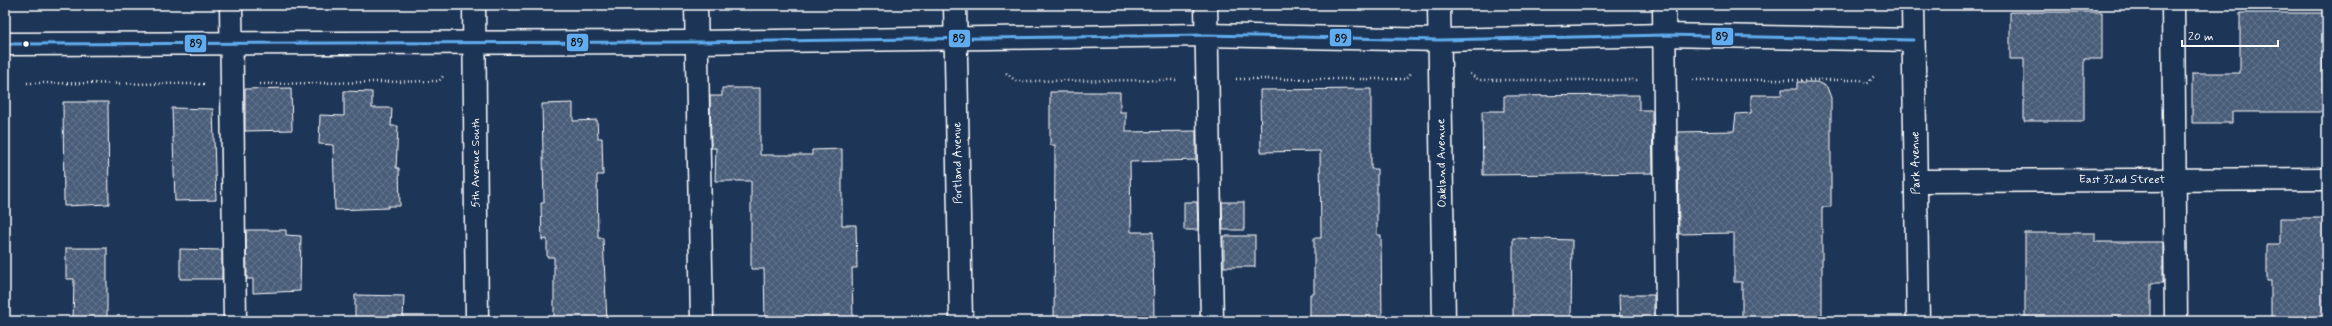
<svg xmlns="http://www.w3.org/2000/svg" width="2332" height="326" font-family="Mynerve,sans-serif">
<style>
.building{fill:url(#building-cross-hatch);stroke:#fff}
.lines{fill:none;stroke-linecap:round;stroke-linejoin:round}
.minor-casing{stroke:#fff;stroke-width:25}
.path{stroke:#fff;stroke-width:2.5;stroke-dasharray:1 3;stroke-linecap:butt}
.minor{stroke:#1d3557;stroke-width:22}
.bus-1-casing{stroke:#1d3557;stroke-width:6}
.bus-1{stroke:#60acee;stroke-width:3}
.bus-dot{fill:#fff;stroke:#1d3557;stroke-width:1.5}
.labels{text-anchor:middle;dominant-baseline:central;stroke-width:3;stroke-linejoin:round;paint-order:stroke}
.street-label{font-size:12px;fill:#fff;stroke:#1d3557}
.line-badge{stroke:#1d3557;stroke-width:1.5}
.pale-badge-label{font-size:11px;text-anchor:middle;font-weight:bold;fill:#111}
</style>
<defs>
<pattern id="building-cross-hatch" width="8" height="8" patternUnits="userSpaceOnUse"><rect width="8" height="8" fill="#4a5d79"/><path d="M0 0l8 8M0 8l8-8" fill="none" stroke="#65758d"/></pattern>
</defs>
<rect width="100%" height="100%" fill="#1d3557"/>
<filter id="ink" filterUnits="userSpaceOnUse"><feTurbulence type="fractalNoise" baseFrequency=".025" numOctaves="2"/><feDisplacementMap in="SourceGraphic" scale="8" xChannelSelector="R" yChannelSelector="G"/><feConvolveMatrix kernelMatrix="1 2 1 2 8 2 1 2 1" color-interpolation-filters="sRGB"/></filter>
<g filter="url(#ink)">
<g class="building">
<polygon points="2010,12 2102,12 2102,59 2084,59 2084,121 2024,121 2024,59 2010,59"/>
<polygon points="2240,13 2323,13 2323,112 2232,112 2232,123 2192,123 2192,73 2240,73"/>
<polygon points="1797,82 1817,82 1827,87 1831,98 1831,207 1822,207 1822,321 1742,321 1742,282 1734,282 1734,233 1679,234 1678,132 1734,131 1736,114 1751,113 1751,95 1782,95 1782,89 1797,89"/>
<polygon points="291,88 292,130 245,131 245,89"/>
<polygon points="722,88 760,88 760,155 812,155 812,150 842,149 842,225 856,225 857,268 852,268 853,321 765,321 764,269 751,269 751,181 715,181 716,148 711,148 710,96 722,96"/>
<polygon points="1371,89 1371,169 1377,169 1377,235 1381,235 1382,321 1310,321 1310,294 1314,294 1314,238 1321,238 1320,151 1261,152 1260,90"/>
<polygon points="344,91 372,92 372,108 392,108 391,126 398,126 396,168 399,168 400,206 388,206 388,208 335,210 333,145 319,144 320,115 344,116"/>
<polygon points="1050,92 1120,92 1120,112 1126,112 1126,132 1196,131 1196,160 1130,162 1131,232 1153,232 1154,321 1054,321 1055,145 1050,145"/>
<polygon points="1639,95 1639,110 1652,110 1653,173 1483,175 1482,111 1504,111 1504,96"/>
<polygon points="63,102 108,102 109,204 64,206"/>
<polygon points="573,103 573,121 597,120 598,138 602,138 603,175 597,175 598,238 603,238 607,321 554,321 554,257 547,257 547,239 542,240 541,203 544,203 542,104"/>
<polygon points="172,108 213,109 216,200 175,201"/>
<polygon points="1184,202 1197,202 1198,230 1184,230"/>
<polygon points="1222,202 1244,202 1244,230 1223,230"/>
<polygon points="2280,218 2327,218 2327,321 2271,321 2271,281 2267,281 2267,245 2280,245"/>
<polygon points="246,230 286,230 286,235 301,236 300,291 253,293 253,279 247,279"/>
<polygon points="2025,233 2095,233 2095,242 2163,242 2163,283 2151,283 2151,321 2025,321"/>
<rect x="1224" y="236" width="31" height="31"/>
<polygon points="1513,238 1572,240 1571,318 1569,318 1569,321 1513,321"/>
<polygon points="66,248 107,248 107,321 73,321 74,279 66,279"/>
<polygon points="180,249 222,250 222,279 180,279"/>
<polygon points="355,295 404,296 403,321 355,321"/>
<polygon points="1619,295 1654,295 1654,321 1620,321"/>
</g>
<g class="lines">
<defs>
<g id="minor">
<polyline points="231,5 235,321"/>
<polyline points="474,5 477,321"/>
<polyline points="696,5 702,321"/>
<polyline points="955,5 961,321"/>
<polyline points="1206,5 1212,321"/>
<polyline points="1439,5 1444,321"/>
<polyline points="1664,5 1667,321"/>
<polyline points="1913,5 1918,321"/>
<polyline points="2173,5 2176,321"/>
<polyline points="5,44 697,42 1206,35 1440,40 1665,35 1913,40"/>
<polyline points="1916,181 2327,179"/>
</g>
</defs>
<use href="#minor" class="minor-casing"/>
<g class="path">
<polyline points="440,5 442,9"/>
<polyline points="1006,73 1016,81 1179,80"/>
<polyline points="1470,74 1479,80 1638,80"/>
<polyline points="1236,79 1406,79 1412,72"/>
<polyline points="1693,80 1861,80 1867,84 1875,75"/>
<polyline points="27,83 205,84"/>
<polyline points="260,84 439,81 444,75"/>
</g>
<use href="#minor" class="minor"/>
<defs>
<polyline id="bus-1" points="5,44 697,42 1206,35 1440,40 1665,35 1913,40"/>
</defs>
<use href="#bus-1" class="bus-1-casing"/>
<use href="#bus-1" class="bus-1"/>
</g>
</g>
<circle class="bus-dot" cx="26" cy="44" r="3.5"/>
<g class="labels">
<g class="street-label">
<text transform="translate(476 163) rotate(-90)">5th Avenue South</text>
<text transform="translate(958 163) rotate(-91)">Portland Avenue</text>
<text transform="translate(1442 163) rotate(-91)">Oakland Avenue</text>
<text transform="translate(1916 163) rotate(-91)">Park Avenue</text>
<text x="2122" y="180">East 32nd Street</text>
</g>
</g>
<g class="line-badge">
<rect x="1711" y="27" width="23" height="19" rx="4" fill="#60acee"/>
<rect x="1329" y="28" width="23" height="19" rx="4" fill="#60acee"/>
<rect x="948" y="29" width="23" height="19" rx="4" fill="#60acee"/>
<rect x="566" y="33" width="23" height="19" rx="4" fill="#60acee"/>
<rect x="184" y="34" width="23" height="19" rx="4" fill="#60acee"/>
</g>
<g class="pale-badge-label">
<text x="1722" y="40">89</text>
<text x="1341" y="42">89</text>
<text x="959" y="42">89</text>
<text x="577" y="46">89</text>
<text x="196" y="47">89</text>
</g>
<rect width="2332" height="326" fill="none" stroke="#1d3557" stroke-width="20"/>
<rect x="10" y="10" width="2312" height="306" fill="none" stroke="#fff" stroke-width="1.5" filter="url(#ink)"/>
<path d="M2182 40v6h96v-6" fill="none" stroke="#ffffff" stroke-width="2"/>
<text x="2188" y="40" font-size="12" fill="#ffffff" stroke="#1d3557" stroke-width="3" paint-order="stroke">20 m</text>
</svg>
